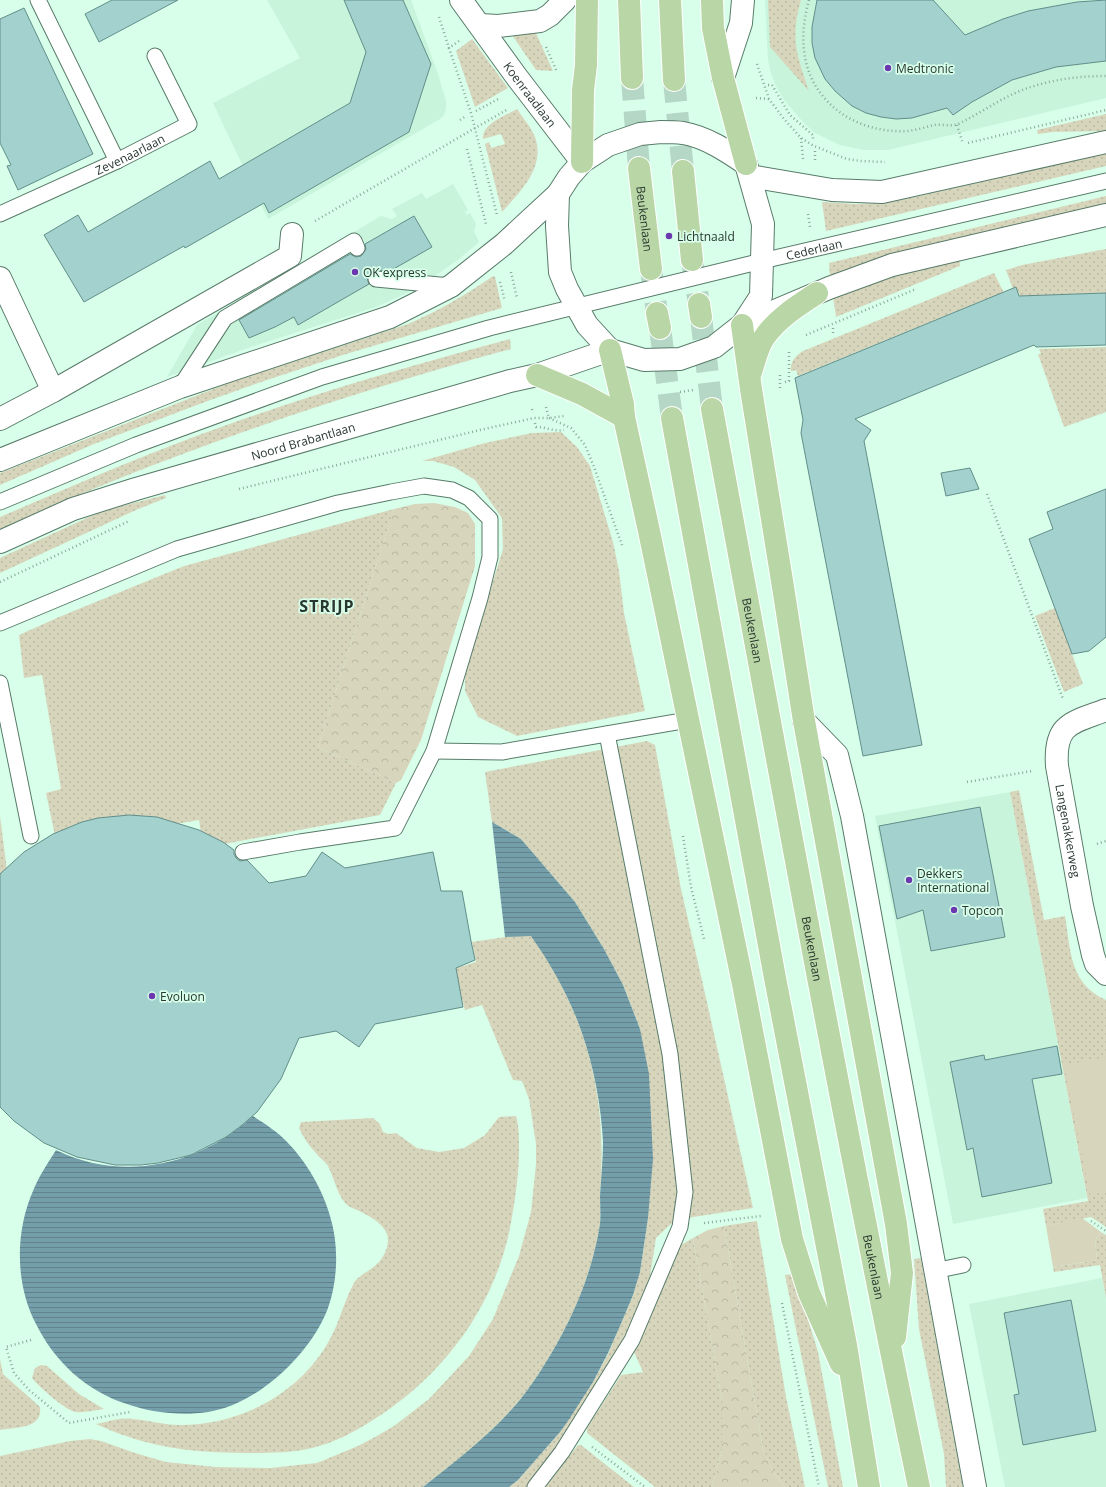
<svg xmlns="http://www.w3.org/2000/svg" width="1106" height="1487" font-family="'Open Sans',sans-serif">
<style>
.built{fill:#c7f4db}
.grass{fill:url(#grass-dots)}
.forest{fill:url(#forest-crowns)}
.park{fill:#d7d6bc}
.water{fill:url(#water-rules)}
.building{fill:#a3d1cd;stroke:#628e8a}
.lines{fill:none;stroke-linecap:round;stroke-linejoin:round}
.primary-tunnel{stroke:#b5d7c5;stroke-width:22;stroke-dasharray:22 11;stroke-linecap:butt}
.lane-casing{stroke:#587b69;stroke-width:17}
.street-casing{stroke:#587b69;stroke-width:24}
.secondary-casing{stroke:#587b69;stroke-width:24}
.primary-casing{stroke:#fff;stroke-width:24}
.path{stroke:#8ca99a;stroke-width:2.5;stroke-dasharray:1 3;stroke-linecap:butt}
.lane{stroke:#fff;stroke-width:15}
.street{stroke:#fff;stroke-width:22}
.secondary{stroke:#fff;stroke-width:22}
.primary{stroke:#b9d6a6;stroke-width:22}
.poi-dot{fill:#6b38b0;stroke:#d8ffea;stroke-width:1.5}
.labels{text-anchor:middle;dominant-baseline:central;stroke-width:3.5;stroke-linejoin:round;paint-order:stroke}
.poi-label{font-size:12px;fill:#28372f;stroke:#d8ffea;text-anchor:start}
.street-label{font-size:12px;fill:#28372f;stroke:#d8ffea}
.district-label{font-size:16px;font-weight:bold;letter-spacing:1px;fill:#28372f;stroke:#d8ffea}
</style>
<defs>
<pattern id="grass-dots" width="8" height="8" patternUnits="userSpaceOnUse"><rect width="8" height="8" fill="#d7d6bc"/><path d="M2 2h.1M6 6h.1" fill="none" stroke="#b9b8a2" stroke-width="1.8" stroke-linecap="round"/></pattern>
<pattern id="forest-crowns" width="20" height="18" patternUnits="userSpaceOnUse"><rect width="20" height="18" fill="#d7d6bc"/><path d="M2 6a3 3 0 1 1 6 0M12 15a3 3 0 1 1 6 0" fill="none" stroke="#b9b8a2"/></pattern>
<pattern id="water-rules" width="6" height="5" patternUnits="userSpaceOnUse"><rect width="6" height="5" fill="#749faa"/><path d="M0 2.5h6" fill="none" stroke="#5f828b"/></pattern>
</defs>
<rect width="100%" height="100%" fill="#d8ffea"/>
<g class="built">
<polygon points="267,0 411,0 438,74 446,101 446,109 444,115 440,119 268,219 213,103 300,58"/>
<polygon points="765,0 1106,0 1106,98 888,150 864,150 840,145 815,133 804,123 784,100 777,88 771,74 768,60"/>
<polygon points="453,184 468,210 465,212 467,215 470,213 476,224 474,231 479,242 459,259 428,281 405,294 376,307 248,348 167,377 197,325 381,216 392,219 397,216 392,209 422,193 426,199"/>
<polygon points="1010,792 1087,1198 953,1224 875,816"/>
<polygon points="1102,1278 1106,1298 1106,1487 1005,1487 969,1304"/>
</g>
<g class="grass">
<path d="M768 0H801C790 38 797 56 809 91L770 47Z"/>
<polygon points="535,31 553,71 536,70 512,35"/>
<polygon points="472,39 508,88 475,107 456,51"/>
<path d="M517 109C523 118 531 127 535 137 546 167 520 192 502 212L485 144 489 142 491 148 505 144 501 134 483 139C482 123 505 116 517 109Z"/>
<polygon points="1106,114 1106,131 1053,132 1038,134 1037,130"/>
<polygon points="1106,153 1106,166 826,231 822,202 856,204 881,203 915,197"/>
<polygon points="1106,196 1106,207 830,277 829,263"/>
<polygon points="1106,249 1106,293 1020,296 1017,289 1013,289 1006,270 1022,265"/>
<polygon points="959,257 960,266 836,317 833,296 877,279"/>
<path d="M994 273 1014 313 991 297 798 376 796 370 791 371C790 362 795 356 803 351Z"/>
<path d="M493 276 495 277 502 308 346 354 264 381 205 402 94 444 0 485V473L226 384 408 324C440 310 464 296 493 276Z"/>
<path d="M510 339 511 349C337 396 165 455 0 529V517C74 485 148 453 224 426 318 392 413 365 510 339Z"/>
<polygon points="1106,347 1106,412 1064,427 1038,354 1041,354 1039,349"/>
<polygon points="561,432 577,447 590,466 613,542 619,571 624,613 645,711 517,736 478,717 465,691 465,672 503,549 502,518 475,480 454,467 433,461 422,461 485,443 532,433"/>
<polygon points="165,495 166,498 136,510 0,573 0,558 89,517 110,509"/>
<polygon points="394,509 318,747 396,783 380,815 203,848 199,820 57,845 46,793 61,789 42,675 24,678 19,635 59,617 184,566"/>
<polygon points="1055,608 1083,684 1064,692 1035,616"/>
<polygon points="647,741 655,745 681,889 704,989 753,1208 693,1217 673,1222 656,1238 650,1276 643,1299 630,1331 581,1412 528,1487 509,1487 518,1480 560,1432 593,1382 608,1354 633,1295 640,1272 648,1218 640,1029 623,985 604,949 575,902 521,839 492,822 485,772"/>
<path d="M1019 790 1044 920 1065 916C1071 951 1069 983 1106 1000V1227L1091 1217 1046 1226 1043 1209 1088 1201 1010 792Z"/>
<polygon points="0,816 9,886 0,888"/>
<path d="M531 935C552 966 570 998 582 1033 601 1089 604 1138 600 1196 600 1205 601 1215 600 1224 592 1275 571 1323 543 1367 536 1378 528 1390 519 1401 491 1434 457 1460 423 1487H0V1456L70 1441 90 1439 101 1441 135 1453 166 1462 216 1467 270 1468 317 1463 358 1446 377 1436 394 1426 429 1399 469 1356 493 1319 519 1256 531 1212 536 1164V1144L529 1099 522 1081 513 1080 482 1005 465 1010 454 969 476 962 472 942 505 937Z"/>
<path d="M516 1116C519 1126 519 1137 519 1148 519 1175 515 1201 510 1228 494 1308 442 1377 373 1420 354 1432 334 1443 312 1448 291 1453 268 1453 247 1453 206 1453 165 1450 126 1436 116 1433 106 1428 96 1424 107 1422 121 1417 132 1419 148 1420 163 1425 180 1425 241 1425 301 1393 330 1339 340 1321 344 1301 354 1283 358 1276 366 1273 372 1268 382 1262 391 1246 387 1234 382 1222 368 1215 357 1210 353 1208 349 1207 346 1204 336 1193 335 1179 328 1166 325 1161 319 1158 316 1153 309 1146 303 1137 299 1128L301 1122 373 1118 380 1124 383 1132 389 1134 396 1133 417 1148 439 1152 464 1148 485 1135 499 1117Z"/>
<polygon points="757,1221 786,1397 805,1487 785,1487 773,1471 763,1449 724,1226"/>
<polygon points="1101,1232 1106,1235 1106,1298 1100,1265 1054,1272 1053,1267 1097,1260 1095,1240"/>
<polygon points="693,1238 722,1400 722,1450 712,1487 655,1487 587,1433 587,1428 621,1375 643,1372 634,1352 665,1282 679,1246"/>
<polygon points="921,1258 963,1487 946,1487 944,1454 919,1329 914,1259"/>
<polygon points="794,1274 818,1352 843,1487 828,1487 785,1275"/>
<path d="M0 1359 3 1374 40 1407C43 1429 16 1427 0 1430Z"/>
<path d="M41 1365 47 1366 79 1394 104 1409C95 1410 85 1413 76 1412 66 1411 38 1386 32 1378L35 1368Z"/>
<polygon points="578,1445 581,1445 634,1487 545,1487"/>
</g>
<g class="forest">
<polygon points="434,503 455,507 468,513 475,524 475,566 421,740 401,780 396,783 318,747 394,509 415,504"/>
<polygon points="724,1226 763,1449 773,1471 785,1487 712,1487 722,1450 722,1400 693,1238 708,1230"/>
</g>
<g class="park">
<polygon points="1106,1057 1106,1192 1090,1195 1064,1065"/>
<polygon points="1082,1218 1101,1232 1095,1240 1097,1260 1053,1267 1046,1226"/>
</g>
<g class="water">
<path d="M492 822 521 839 575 902 604 949 623 985 640 1029 649 1074 653 1159 648 1218 640 1272 633 1295 620 1326 608 1353 593 1382 568 1421 560 1432 518 1480 509 1487H423C457 1460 491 1434 519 1401 528 1390 536 1378 543 1367 571 1323 592 1275 600 1224 601 1215 600 1205 600 1196 601 1178 603 1160 603 1142 601 1105 594 1068 582 1033 570 998 552 966 531 936L505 937Z"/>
<path d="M253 1116C265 1124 278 1132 287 1142 306 1161 323 1190 330 1216 339 1245 338 1280 328 1308 311 1354 257 1405 208 1412 181 1416 153 1413 127 1404 86 1391 55 1362 36 1324 15 1284 15 1232 33 1191 39 1176 48 1163 56 1150 123 1183 200 1165 253 1116Z"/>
</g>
<g class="building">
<polygon points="112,0 178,0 99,42 85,14"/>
<polygon points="344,0 403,0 431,64 409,132 269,213 264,203 185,248 184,246 84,302 44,235 78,215 88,232 210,161 219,179 350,103 366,52"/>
<polygon points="817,0 933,0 965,35 1003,19 1028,11 1077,2 1106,0 1106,61 1056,67 1012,80 972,102 953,115 947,108 912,118 896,119 881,117 866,113 852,106 835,91 825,79 815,58 812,43 812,27"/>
<polygon points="24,8 93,154 18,190 7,166 11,165 0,143 0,19"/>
<polygon points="414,216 432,247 390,271 377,270 372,271 367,278 369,284 298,325 294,317 275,327 249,338 239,320 350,254 356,257 361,256 366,249 365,244"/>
<polygon points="1016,287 1019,296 1106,293 1106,345 1036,347 1034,345 855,419 871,430 864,441 922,745 863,756 801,433 803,420 795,378"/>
<polygon points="970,468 979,489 946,496 941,473"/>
<polygon points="1106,489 1106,637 1089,651 1072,654 1029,539 1053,529 1047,512"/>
<polygon points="980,807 1005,937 931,951 923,910 897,919 879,826"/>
<polygon points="129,815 157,817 199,830 223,842 234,850 234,854 236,858 240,861 247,860 269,883 306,876 322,852 345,868 433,852 441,891 462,891 471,941 475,960 456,968 463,1007 375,1024 359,1047 336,1031 299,1038 281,1079 257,1112 241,1126 226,1137 191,1155 158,1163 141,1165 115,1165 77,1157 44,1143 14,1121 0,1107 0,874 24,852 53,834 82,822 98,818"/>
<polygon points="1057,1046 1062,1074 1032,1079 1052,1183 982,1197 973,1148 967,1150 950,1062 984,1055 985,1060"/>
<polygon points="1071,1300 1096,1431 1023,1445 1014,1395 1019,1394 1004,1313"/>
</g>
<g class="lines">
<g class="primary-tunnel">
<polyline points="632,78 639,168"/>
<polyline points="674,80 683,171"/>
<polyline points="692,260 699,304"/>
<polyline points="651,269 657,313"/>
<polyline points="701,317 712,409"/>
<polyline points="660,328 672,418"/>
</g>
<defs>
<g id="lane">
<polyline points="38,0 117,161"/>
<path id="s1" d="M0 214 117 161 189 124 155 56"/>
<polyline points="376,279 450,286"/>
<polyline points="180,387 225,318 354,241 357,248"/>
<path id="s2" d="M0 502 136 445 322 377 489 328 762 261 1106 181"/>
<polyline points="0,623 177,549 338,503 391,492 424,486 452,490 469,498 490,519 490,557 480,598 434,751 395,828 300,842 243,852"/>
<polyline points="0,683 31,836"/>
<polyline points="434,751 502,752 688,720"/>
<polyline points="934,1271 963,1265"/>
<polyline points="535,1487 562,1452 632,1340 680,1227 685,1192 670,1054 607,734"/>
</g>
<g id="street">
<path id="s3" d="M461 0 516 76 582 162"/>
<polyline points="480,25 498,26 540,21 550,15 565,0"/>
<polyline points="723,78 741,23 743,0"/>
<polyline points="0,278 53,391"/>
<polyline points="0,419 53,391 290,256 292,234"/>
<path id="s4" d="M1106 710C1072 723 1054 723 1057 766L1082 906 1093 955 1096 964 1106 974"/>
<polyline points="804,721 837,755 852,816 975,1487"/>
</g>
<g id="secondary">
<path d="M661 132C668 132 676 132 683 133 706 137 727 151 746 164L763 224 761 296 742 325 714 347 680 359 644 360 610 350 587 325 567 289 560 272 557 226 558 194 569 177 582 162 608 145 640 134Z"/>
<polyline points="750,176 832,190 882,192 1106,142"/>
<polyline points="742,325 829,288 892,265 1106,215"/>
<polyline points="0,460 180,387 390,317 451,286 504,244 558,194"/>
<path id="s5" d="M0 542 73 509 136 489 510 381 537 375 610 350"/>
</g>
<g id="primary">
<polyline points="629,0 632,78"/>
<polyline points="670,0 674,80"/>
<polyline points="712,0 713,28 723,78 746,164"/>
<polyline points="582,162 583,90 586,65 587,0"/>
<path id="s6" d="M639 168 651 269"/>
<polyline points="683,171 692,260"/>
<polyline points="699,304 701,317"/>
<polyline points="657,313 660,328"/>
<polyline points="742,325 751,389 783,587 804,721 896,1224 902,1273 895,1337"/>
<polyline points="610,350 623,404 624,417 649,531 743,984 792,1239 809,1293 841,1364"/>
<path d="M751 372C755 360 758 345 766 335 779 317 799 305 817 293"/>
<polyline points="537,375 582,394 624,417"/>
<path id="s7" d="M712 409C779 769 844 1129 919 1487"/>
<polyline points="672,418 775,978 846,1345 869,1487"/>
</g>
</defs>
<use href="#lane" class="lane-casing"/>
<use href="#street" class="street-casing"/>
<use href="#secondary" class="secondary-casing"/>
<use href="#primary" class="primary-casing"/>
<g class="path">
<path d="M809 0C800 32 800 68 822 95 842 121 876 133 908 131 917 130 926 127 934 125 942 124 951 127 958 124 983 112 1005 95 1031 87 1055 79 1081 76 1106 76"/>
<polyline points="439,17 449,48"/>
<polyline points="459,41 449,48 471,113 497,215"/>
<polyline points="546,47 557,72"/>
<polyline points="757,64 769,99 784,119 801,138 814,146 847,159 861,161 885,162"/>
<polyline points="768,85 772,85 790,115 813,135 813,140"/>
<polyline points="756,98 769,99"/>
<polyline points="476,111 500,98"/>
<polyline points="460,120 466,116"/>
<polyline points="957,125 963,144"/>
<polyline points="801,138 803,159"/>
<polyline points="968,143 1106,110"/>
<polyline points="467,149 486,224"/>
<polyline points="815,151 815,161"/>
<polyline points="808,214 810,227"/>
<polyline points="315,221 508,109"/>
<polyline points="511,272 517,298"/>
<polyline points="500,282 505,301"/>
<polyline points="833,328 833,333"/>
<polyline points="806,335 916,289"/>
<polyline points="780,375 780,390"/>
<polyline points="785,382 789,381 789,352"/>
<polyline points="680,392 693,390"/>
<polyline points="546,407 549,418"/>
<polyline points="532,409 533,413"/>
<polyline points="549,418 571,428 585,445 594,467 623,548"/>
<path d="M535 423 536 427C546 427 555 432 564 430"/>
<polyline points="239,489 480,430 534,418 549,418 564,416"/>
<polyline points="987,494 1063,699"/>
<polyline points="0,582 129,521"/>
<polyline points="967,782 1032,771"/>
<polyline points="683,836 691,887 704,939"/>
<polyline points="1097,844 1106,841"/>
<polyline points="1091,1221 1106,1231"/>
<polyline points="704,1223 761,1216"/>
<polyline points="782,1303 819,1487"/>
<polyline points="31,1340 6,1347 14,1373 29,1390 69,1423 130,1412"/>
<polyline points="592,1447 645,1487"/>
</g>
<use href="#lane" class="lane"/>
<use href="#street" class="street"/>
<use href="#secondary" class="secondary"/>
<use href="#primary" class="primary"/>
</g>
<g class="poi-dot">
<circle cx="888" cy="68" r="4"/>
<circle cx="669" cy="236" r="4"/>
<circle cx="355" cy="272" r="4"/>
<circle cx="909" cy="880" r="4"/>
<circle cx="954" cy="910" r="4"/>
<circle cx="152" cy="996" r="4"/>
</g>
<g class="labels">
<g class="poi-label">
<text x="896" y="68">Medtronic</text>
<text x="677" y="236">Lichtnaald</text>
<text x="363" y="272">OK express</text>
<text x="917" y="873">Dekkers<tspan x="917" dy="14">International</tspan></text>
<text x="962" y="910">Topcon</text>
<text x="160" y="996">Evoluon</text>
</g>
<g class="street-label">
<text stroke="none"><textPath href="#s3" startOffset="117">Koenraadlaan</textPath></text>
<text stroke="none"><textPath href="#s1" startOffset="143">Zevenaarlaan</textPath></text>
<text stroke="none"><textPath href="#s6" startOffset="51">Beukenlaan</textPath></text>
<text stroke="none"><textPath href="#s2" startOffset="854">Cederlaan</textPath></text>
<text stroke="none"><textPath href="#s5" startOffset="320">Noord Brabantlaan</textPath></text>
<text stroke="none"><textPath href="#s7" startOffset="225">Beukenlaan</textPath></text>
<text stroke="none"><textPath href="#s4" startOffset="150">Langenakkerweg</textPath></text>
<text stroke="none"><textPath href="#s7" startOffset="549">Beukenlaan</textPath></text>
<text stroke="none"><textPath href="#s7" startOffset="873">Beukenlaan</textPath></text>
</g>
<g class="district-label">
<text x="327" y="606">STRIJP</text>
</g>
</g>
</svg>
